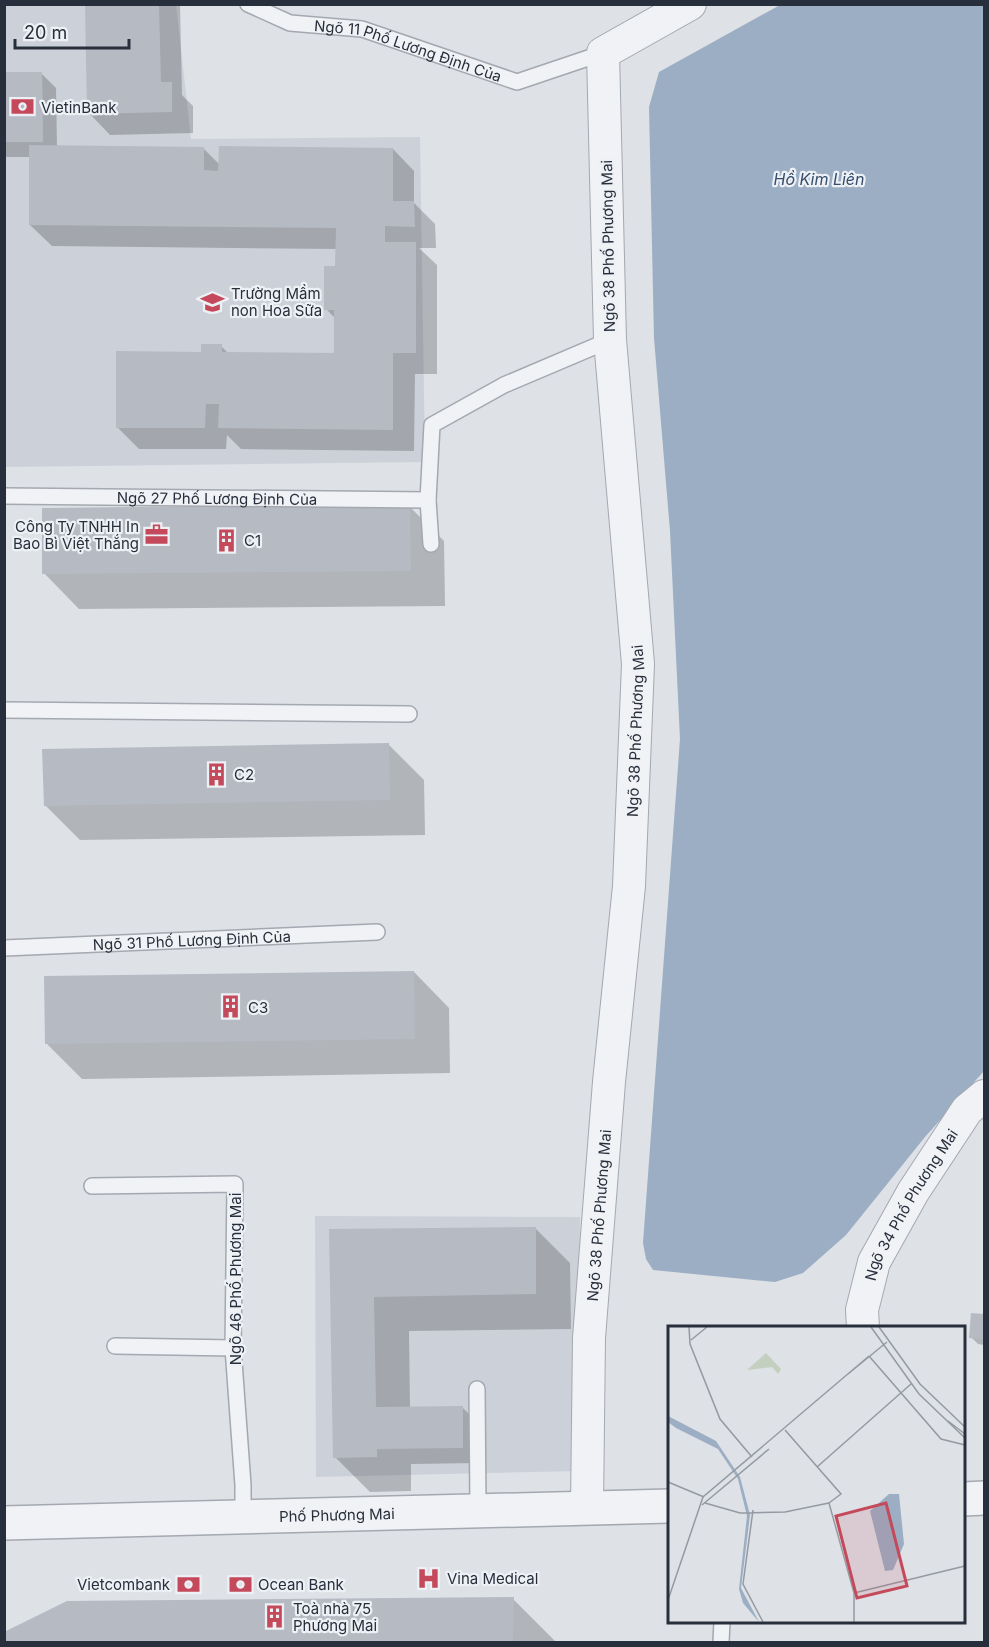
<svg xmlns="http://www.w3.org/2000/svg" width="989" height="1647" font-family="Inter,sans-serif">
<style>
.built{fill:#ccd0d8}
.water{fill:#9baec4}
.shadow{fill:#0003}
.building{fill:#b6bac3}
.lines{fill:none;stroke-linecap:round;stroke-linejoin:round}
.service-casing{stroke:#a4a8b0;stroke-width:18}
.minor-casing{stroke:#a4a8b0;stroke-width:34}
.tertiary-casing{stroke:#a4a8b0;stroke-width:36}
.service{stroke:#f0f2f5;stroke-width:15}
.minor{stroke:#f0f2f5;stroke-width:32}
.tertiary{stroke:#f0f2f5;stroke-width:33}
.labels{text-anchor:middle;dominant-baseline:central;stroke-width:4.5;stroke-linejoin:round;paint-order:stroke}
.street-label{font-size:15px;fill:#282f3c;stroke:#edf0f4}
.poi-label{font-size:15px;fill:#282f3c;stroke:#edf0f4;text-anchor:start}
.water-label{font-size:16px;font-style:italic;fill:#354d6d;stroke:#edf0f4}
.inset-road{fill:none;stroke:#959aa2;stroke-width:1.5}
.view{fill:#c44a5b;fill-opacity:0.15;stroke:#c44a5b;stroke-width:3}
.inset-edge{fill:none;stroke:#282f3c;stroke-width:3}
</style>
<rect width="100%" height="100%" fill="#dee1e6"/>
<g class="built">
<polygon points="5,4 176,5 191,139 420,137 425,462 5,467 4,142 43,141 42,72 5,72"/>
<polygon points="315,1216 580,1217 579,1471 316,1477"/>
</g>
<polygon class="water" points="780,5 984,5 984,1071 925,1137 846,1235 803,1273 775,1282 653,1270 646,1259 643,1243 680,739 670,531 654,338 649,107 659,72"/>
<g class="shadow">
<polygon points="86,4 180,5 182,95 193,106 193,133 110,135 89,113"/>
<polygon points="41,73 56,88 57,147 203,148 220,165 393,149 414,171 414,203 435,224 436,248 419,248 437,265 437,374 415,374 414,451 241,449 227,435 226,449 139,449 117,427 202,354 221,346 229,354 336,354 336,319 326,309 337,268 337,249 52,246 30,225 30,157 7,157 4,155 4,74"/>
<polygon points="409,506 444,541 445,606 79,609 44,573"/>
<polygon points="388,744 424,780 425,835 80,840 45,805"/>
<polygon points="414,972 449,1008 450,1073 82,1079 47,1044"/>
<polygon points="535,1228 570,1263 571,1329 409,1331 410,1408 462,1407 477,1422 478,1463 411,1464 411,1491 370,1492 335,1457 331,1230"/>
<polygon points="972,1314 984,1315 984,1345 978,1344 971,1337"/>
<polygon points="513,1599 556,1642 4,1642 4,1634"/>
</g>
<g class="building">
<polygon points="85,4 159,4 161,82 172,82 172,112 87,114"/>
<polygon points="4,72 42,72 43,142 4,142"/>
<polygon points="29,145 204,147 204,170 218,171 219,146 393,148 393,201 414,201 415,227 385,226 385,242 416,242 416,353 393,353 393,430 218,428 219,404 206,404 205,428 116,428 116,351 201,352 201,344 222,344 222,352 334,353 334,310 324,310 324,266 335,266 336,228 29,225"/>
<polygon points="410,504 411,571 42,574 42,508"/>
<polygon points="389,743 390,800 44,806 42,749"/>
<polygon points="414,971 415,1039 45,1044 44,976"/>
<polygon points="536,1227 536,1294 374,1297 376,1407 463,1406 463,1448 377,1449 377,1457 333,1458 329,1229"/>
<polygon points="971,1313 984,1314 984,1339 969,1338"/>
<polygon points="514,1597 513,1642 4,1642 4,1632 67,1601"/>
</g>
<g class="lines">
<defs>
<g id="service">
<path id="s1" d="M248 4 290 23 362 29 517 82 603 53"/>
<path id="s2" d="M4 496 428 500"/>
<polyline points="431,544 428,500 432,425 504,385 610,340"/>
<polyline points="4,710 409,714"/>
<path id="s3" d="M4 948 377 932"/>
<polyline points="92,1186 235,1184 233,1348 243,1485 243,1518"/>
<polyline points="115,1346 233,1348"/>
<polyline points="477,1389 478,1509"/>
<polyline points="721,1642 722,1622"/>
</g>
<g id="minor">
<path id="s4" d="M863 1328 862 1310 874 1262 913 1192 967 1110 984 1096"/>
<path id="s5" d="M587 1507 589 1338 609 1082 629 886 638 664 610 340 603 53 690 4"/>
</g>
<g id="tertiary">
<polyline points="964,1499 984,1498"/>
<path id="s6" d="M4 1523 670 1506"/>
</g>
</defs>
<use href="#service" class="service-casing"/>
<use href="#minor" class="minor-casing"/>
<use href="#tertiary" class="tertiary-casing"/>
<use href="#service" class="service"/>
<use href="#minor" class="minor"/>
<use href="#tertiary" class="tertiary"/>
</g>
<defs>
<symbol id="bank-bare" viewBox="-9 -9 18 18"><path d="M-6-4H6V4H-6ZM0-2.3a2.3 2.3 0 1 0 0 4.6a2.3 2.3 0 1 0 0-4.6Z" fill="#c44a5b" stroke="#edf0f4" stroke-width="2.5" paint-order="stroke"/></symbol>
<symbol id="school-bare" viewBox="-9 -9 18 18"><path d="M0-5L7-2L0 1L-7-2ZM-4 1L0 2.5L4 1V4Q0 6-4 4Z" fill="#c44a5b" stroke="#edf0f4" stroke-width="2.5" paint-order="stroke"/></symbol>
<symbol id="office-bare" viewBox="-9 -9 18 18"><path d="M-6-3h4V-5.5h4V-3h4V5H-6ZM-1-4.5V-3h2v-1.5ZM-6 0V1H6V0Z" fill="#c44a5b" stroke="#edf0f4" stroke-width="2.5" paint-order="stroke"/></symbol>
<symbol id="building-bare" viewBox="-9 -9 18 18"><path d="M-4-6H4V6H1V3H-1V6H-4ZM-2.5-4.3h1.7v1.8h-1.7ZM.8-4.3h1.7v1.8H.8ZM-2.5-1h1.7V.8h-1.7ZM.8-1h1.7V.8H.8Z" fill="#c44a5b" stroke="#edf0f4" stroke-width="2.5" paint-order="stroke"/></symbol>
<symbol id="hospital-bare" viewBox="-9 -9 18 18"><path d="M-5-5h3v3.5h4V-5h3V5h-3V1.5h-4V5h-3Z" fill="#c44a5b" stroke="#edf0f4" stroke-width="2.5" paint-order="stroke"/></symbol>
</defs>
<g fill-rule="evenodd">
<use href="#bank-bare" x="6" y="90" width="33" height="33"/>
<use href="#school-bare" x="196" y="286" width="33" height="33"/>
<use href="#office-bare" x="140" y="518" width="33" height="33"/>
<use href="#building-bare" x="210" y="524" width="33" height="33"/>
<use href="#building-bare" x="200" y="758" width="33" height="33"/>
<use href="#building-bare" x="214" y="990" width="33" height="33"/>
<use href="#hospital-bare" x="412" y="1562" width="33" height="33"/>
<use href="#bank-bare" x="172" y="1568" width="33" height="33"/>
<use href="#bank-bare" x="224" y="1568" width="33" height="33"/>
<use href="#building-bare" x="258" y="1600" width="33" height="33"/>
</g>
<g class="labels">
<g class="street-label">
<text stroke="none"><textPath href="#s1" startOffset="168">Ngõ 11 Phố Lương Định Của</textPath></text>
<text transform="translate(608 246) rotate(-91)">Ngõ 38 Phố Phương Mai</text>
<text stroke="none"><textPath href="#s2" startOffset="213">Ngõ 27 Phố Lương Định Của</textPath></text>
<text stroke="none"><textPath href="#s5" startOffset="778">Ngõ 38 Phố Phương Mai</textPath></text>
<text stroke="none"><textPath href="#s3" startOffset="188">Ngõ 31 Phố Lương Định Của</textPath></text>
<text stroke="none"><textPath href="#s4" startOffset="135">Ngõ 34 Phố Phương Mai</textPath></text>
<text stroke="none"><textPath href="#s5" startOffset="292">Ngõ 38 Phố Phương Mai</textPath></text>
<text transform="translate(235 1279) rotate(-90)">Ngõ 46 Phố Phương Mai</text>
<text stroke="none"><textPath href="#s6" startOffset="333">Phố Phương Mai</textPath></text>
</g>
<g class="poi-label">
<text x="41" y="107">VietinBank</text>
<text x="231" y="293">Trường Mầm<tspan x="231" dy="17">non Hoa Sữa</tspan></text>
<text x="139" y="526" text-anchor="end">Công Ty TNHH In<tspan x="139" dy="17">Bao Bì Việt Thắng</tspan></text>
<text x="244" y="540">C1</text>
<text x="234" y="774">C2</text>
<text x="248" y="1007">C3</text>
<text x="447" y="1578">Vina Medical</text>
<text x="170" y="1584" text-anchor="end">Vietcombank</text>
<text x="258" y="1584">Ocean Bank</text>
<text x="293" y="1608">Toà nhà 75<tspan x="293" dy="17">Phương Mai</tspan></text>
</g>
<g class="water-label">
<text x="819" y="179">Hồ Kim Liên</text>
</g>
</g>
<g transform="translate(668 1326)">
<rect width="297" height="297" fill="#dee1e6"/>
<path d="M98 27 113 43 110 48 104 41 79 44Z" fill="#c3d0c0"/>
<path d="M0 90 48 115 72 151 82 189 73 262 91 296 75 277 71 263 79 190 70 153 50 123 8 102 0 96ZM221 168H231L236 218 225 244 217 245 202 185Z" fill="#9baec4"/>
<path class="inset-road" d="M21 1 22 18 52 93 84 131M203 1 251 68 297 112M211 1 252 58 297 101M23 14 39 1M201 30 273 113 297 119M180 48 219 16M280 95 297 108M117 104 173 168 161 177M149 141 243 58M0 156 36 171M37 177 72 187 117 186 161 177M161 177 186 267V296M34 179 101 123M85 184 75 258 95 296M186 267 297 240M0 274 35 171 201 30"/>
<path class="view" d="M218 177 239 260 189 272 168 190Z"/>
<rect width="297" height="297" class="inset-edge"/>
</g>
<rect width="989" height="1647" fill="none" stroke="#282f3c" stroke-width="12"/>
<path d="M15 39v9h114v-9" fill="none" stroke="#282f3c" stroke-width="3"/>
<text x="24" y="39" font-size="18" fill="#282f3c" stroke="#edf0f4" stroke-width="4.5" paint-order="stroke">20 m</text>
</svg>
